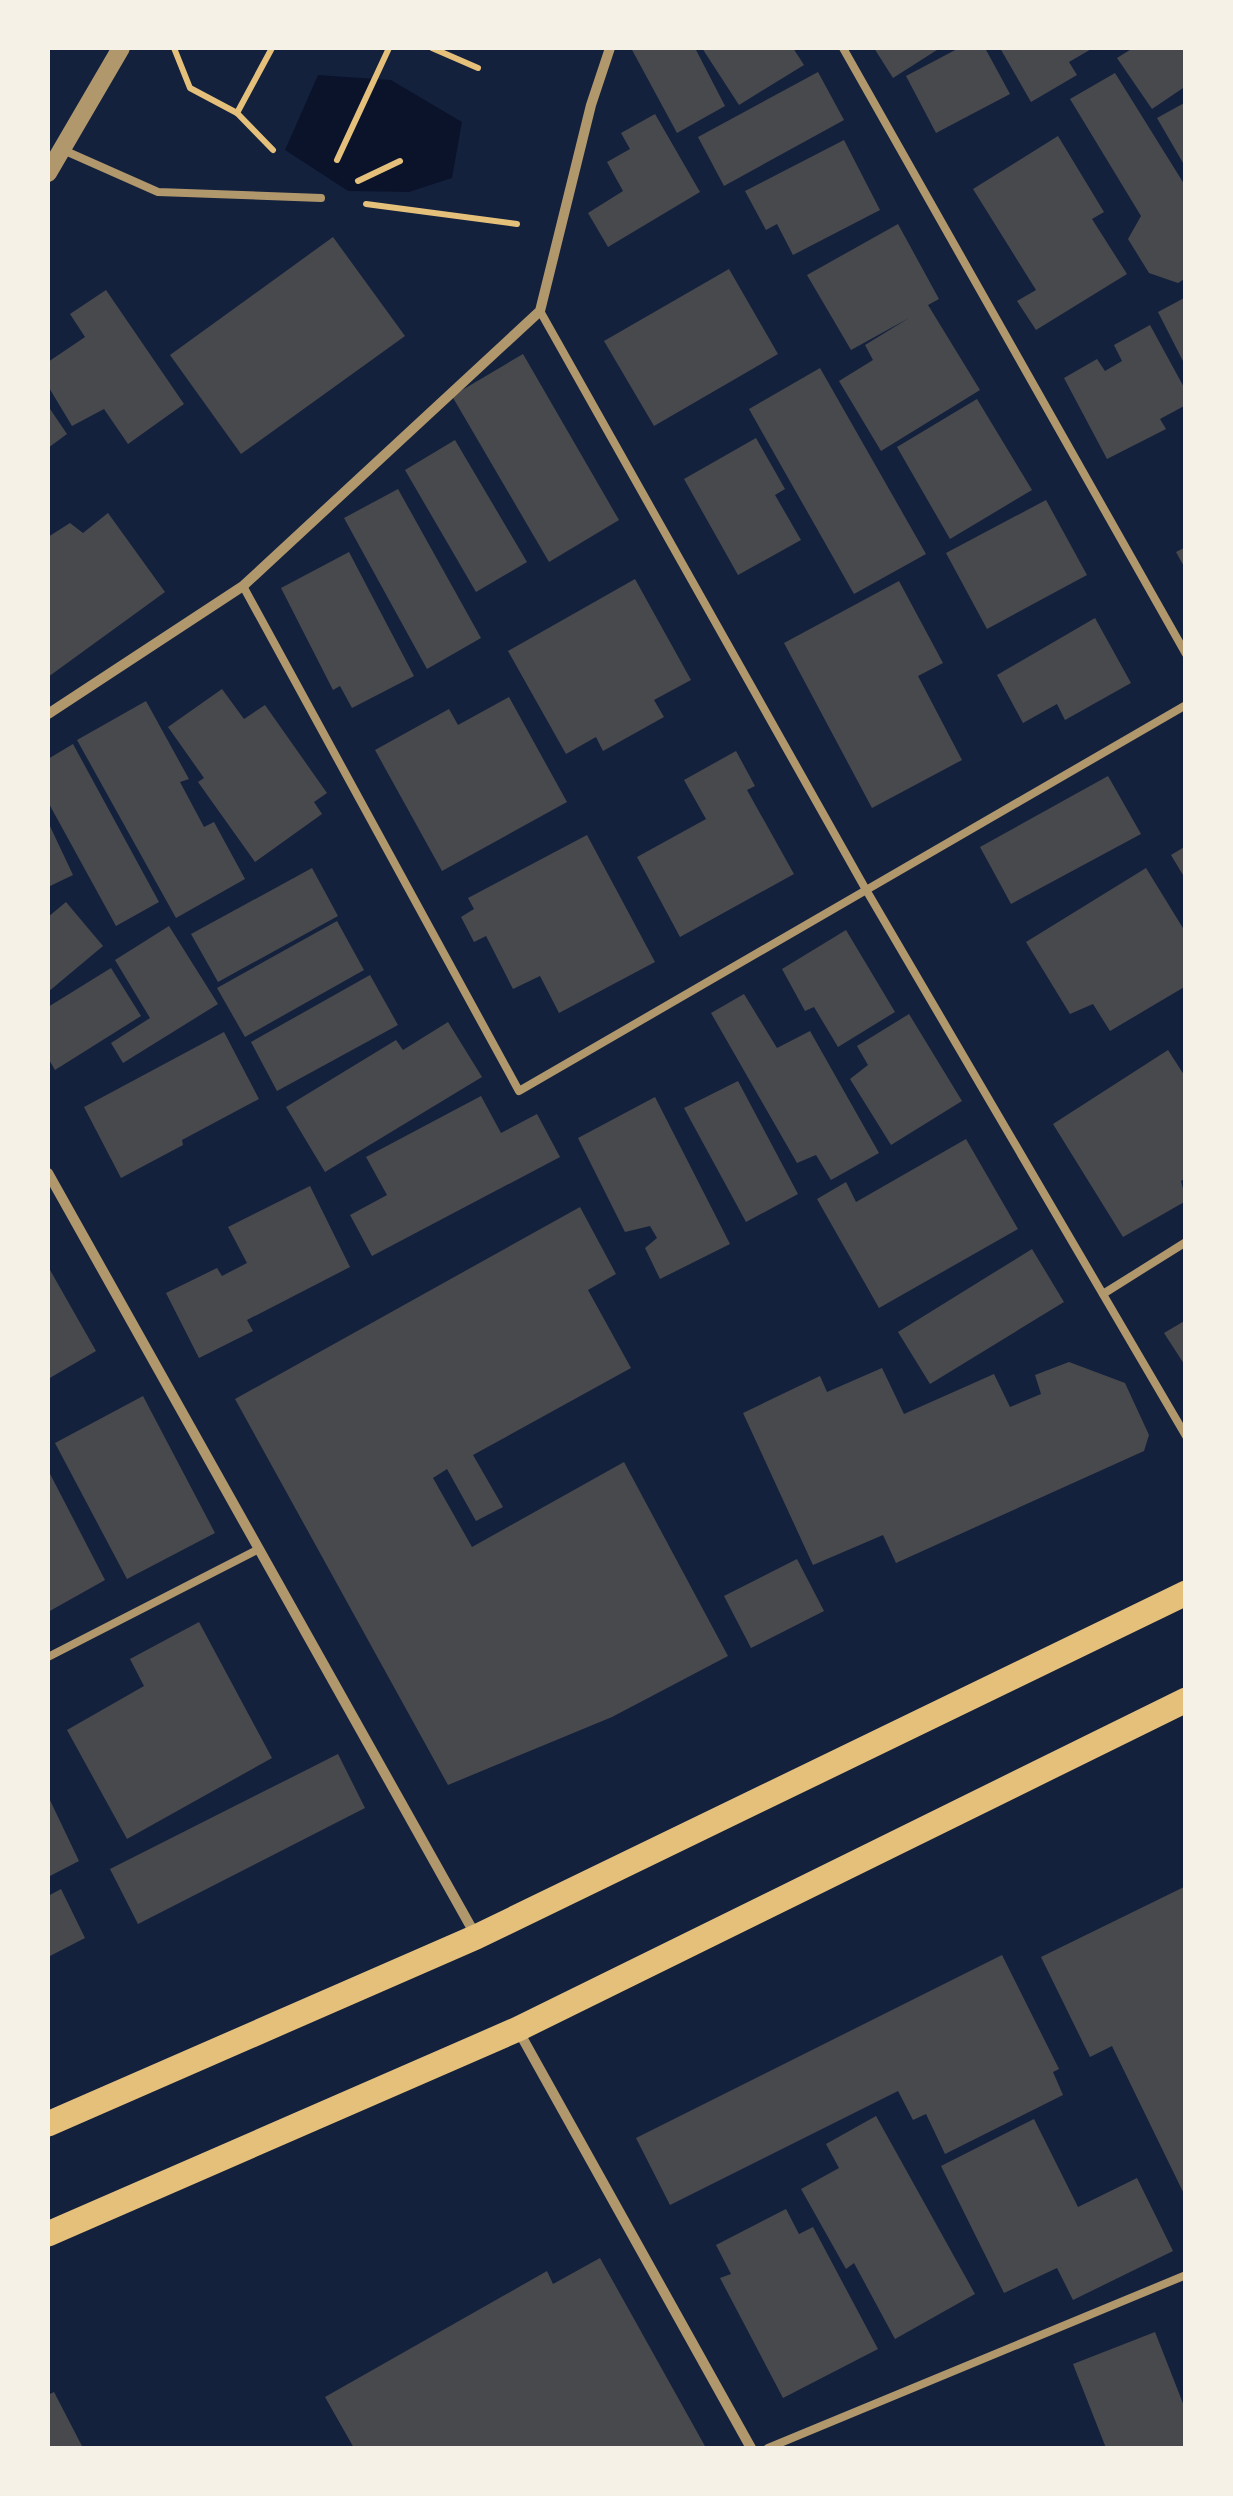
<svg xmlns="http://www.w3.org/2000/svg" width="1233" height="2496" font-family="'Asap Condensed',sans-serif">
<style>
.water{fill:#0b132b}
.building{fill:#48494c}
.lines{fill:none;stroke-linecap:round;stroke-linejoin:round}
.path{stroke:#e5c07b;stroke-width:6}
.service{stroke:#b1986c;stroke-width:8}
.minor{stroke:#b1986c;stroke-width:10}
.tertiary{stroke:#b1986c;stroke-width:18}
.primary{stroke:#e5c07b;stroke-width:25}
</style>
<rect width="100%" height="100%" fill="#14213d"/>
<polygon class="water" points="318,75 391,80 462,122 452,178 409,192 348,191 285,150"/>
<g class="building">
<polygon points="631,48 695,48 725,106 677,133"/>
<polygon points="702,48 793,48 804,65 739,105"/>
<polygon points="874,48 940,48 893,78"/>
<polygon points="959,48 985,48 1010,94 936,133 906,76"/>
<polygon points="1000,48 1093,48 1069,62 1077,75 1031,102"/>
<polygon points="1133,48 1186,48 1186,86 1152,109 1117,58"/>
<polygon points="818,72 844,120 724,186 698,137"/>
<polygon points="1115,73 1186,187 1186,278 1178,283 1149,273 1128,239 1141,216 1070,99"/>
<polygon points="1186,102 1186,168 1157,118"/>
<polygon points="655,114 700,192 608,247 588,213 623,191 607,162 630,149 621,133"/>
<polygon points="1058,136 1104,212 1092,219 1127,274 1036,330 1017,301 1036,290 973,189"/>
<polygon points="844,140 880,210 793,255 777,224 766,230 745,191"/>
<polygon points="898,224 939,299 928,305 980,390 881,451 839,381 873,360 865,345 909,318 851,350 807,275"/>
<polygon points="333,237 405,336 241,454 170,355"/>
<polygon points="729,269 778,354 654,426 604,341"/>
<polygon points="106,290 184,404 128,444 104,409 72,426 48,386 48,362 85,337 70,314"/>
<polygon points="1186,297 1186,367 1158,312"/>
<polygon points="1150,325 1186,391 1186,405 1160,419 1166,429 1107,459 1064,378 1097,359 1105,371 1122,361 1114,345"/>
<polygon points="523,354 619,520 549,562 452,396"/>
<polygon points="820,368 926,554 854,594 749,409"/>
<polygon points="977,399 1032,490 950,539 897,447"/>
<polygon points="48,406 67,434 48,448"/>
<polygon points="756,438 785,489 775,495 801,540 738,575 684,479"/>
<polygon points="455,440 527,562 476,592 405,470"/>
<polygon points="398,489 481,638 427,669 344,518"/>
<polygon points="1046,500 1087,575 987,629 946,553"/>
<polygon points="108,513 165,592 48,677 48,537 70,523 83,533"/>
<polygon points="1186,547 1186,570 1176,552"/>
<polygon points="349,552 414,676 352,708 340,686 333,690 281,588"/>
<polygon points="635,579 691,680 654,700 664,717 603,751 596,737 566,754 508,651"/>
<polygon points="899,581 943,663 918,676 962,760 872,808 784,643"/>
<polygon points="1095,618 1131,683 1065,720 1057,704 1023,723 997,675"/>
<polygon points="222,689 244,719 265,705 327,793 314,802 322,814 255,862 198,782 204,778 168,727"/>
<polygon points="509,697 567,802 442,871 375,750 449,709 458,725"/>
<polygon points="146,701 189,779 180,782 204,827 214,822 245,879 176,918 77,740"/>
<polygon points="73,744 159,902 116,926 48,802 48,759"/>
<polygon points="736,751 755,786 747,790 794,874 680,937 637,857 706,819 684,780"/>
<polygon points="1108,776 1141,834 1011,904 980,847"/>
<polygon points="48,822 73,875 48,887"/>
<polygon points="587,835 655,962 559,1013 540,976 513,989 486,936 474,942 461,917 474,909 468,898"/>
<polygon points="1186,846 1186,880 1171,855"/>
<polygon points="312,868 338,916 218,982 191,934"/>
<polygon points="1146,868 1186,933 1186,986 1110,1031 1093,1004 1070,1014 1026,942"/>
<polygon points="66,902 103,946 48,992 48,917"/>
<polygon points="337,921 364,970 245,1037 217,988"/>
<polygon points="169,926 218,1004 123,1063 111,1043 150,1018 115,960"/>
<polygon points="846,930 895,1012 838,1047 814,1007 805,1011 782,969"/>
<polygon points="111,968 141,1016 55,1070 48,1058 48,1007"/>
<polygon points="370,975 398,1025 277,1091 251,1042"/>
<polygon points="744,994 777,1048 810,1031 879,1153 831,1180 816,1155 797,1163 711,1013"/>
<polygon points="909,1014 962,1101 891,1145 850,1079 868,1065 857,1046"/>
<polygon points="448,1022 482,1077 325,1172 286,1107 396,1040 403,1050"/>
<polygon points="224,1032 259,1099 182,1140 183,1145 121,1178 84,1107"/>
<polygon points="1168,1050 1186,1078 1186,1178 1181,1181 1186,1201 1123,1237 1053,1124"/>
<polygon points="738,1081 798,1194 746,1222 684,1108"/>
<polygon points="481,1096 501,1133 537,1114 560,1157 372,1256 350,1215 387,1195 366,1157"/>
<polygon points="655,1097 730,1244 660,1279 645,1248 657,1238 650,1226 625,1232 578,1138"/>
<polygon points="966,1139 1018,1229 879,1308 817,1199 846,1182 856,1202"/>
<polygon points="310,1186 350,1267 247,1320 253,1331 199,1358 166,1293 217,1268 222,1276 247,1263 228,1227"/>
<polygon points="580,1207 616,1274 588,1290 631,1368 473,1455 503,1507 476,1521 447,1469 433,1478 472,1547 624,1462 728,1656 612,1717 448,1785 235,1399"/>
<polygon points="1032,1249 1064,1302 930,1384 898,1332"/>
<polygon points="50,1270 96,1351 48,1379 48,1272"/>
<polygon points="1186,1320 1186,1367 1164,1333"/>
<polygon points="1069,1362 1125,1383 1149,1435 1144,1451 896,1563 883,1535 813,1565 743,1413 820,1376 827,1392 882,1368 904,1414 994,1374 1010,1407 1041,1394 1035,1375"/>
<polygon points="143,1396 215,1533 127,1579 55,1443"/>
<polygon points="48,1470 105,1580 48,1612"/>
<polygon points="797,1559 824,1611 751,1648 724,1596"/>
<polygon points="199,1622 272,1758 127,1839 67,1730 144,1686 130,1659"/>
<polygon points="338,1754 365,1808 138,1924 110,1869"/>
<polygon points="48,1796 79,1861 48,1877"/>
<polygon points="1186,1886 1186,2198 1112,2046 1090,2057 1041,1957"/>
<polygon points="61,1889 85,1938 48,1957 48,1896"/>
<polygon points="1002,1955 1059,2069 1053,2072 1063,2095 945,2154 926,2114 913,2120 898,2091 670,2205 636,2138"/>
<polygon points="876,2116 975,2294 895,2339 854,2263 846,2269 801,2189 839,2168 826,2144"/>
<polygon points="1034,2119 1078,2207 1137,2178 1173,2251 1073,2300 1057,2268 1004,2293 941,2166"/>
<polygon points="786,2209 799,2234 813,2227 878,2349 783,2398 720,2278 731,2274 716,2245"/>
<polygon points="600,2258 706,2448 354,2448 325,2397 547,2271 553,2284"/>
<polygon points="1155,2332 1186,2411 1186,2448 1106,2448 1073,2364"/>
<polygon points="54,2392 83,2448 48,2448 48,2395"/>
</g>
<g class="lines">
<g class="path">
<polyline points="174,48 190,88 237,113 273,150"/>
<polyline points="432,48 478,68"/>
<polyline points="237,113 272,48"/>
<polyline points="337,160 389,48"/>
<polyline points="358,181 400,161"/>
<polyline points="366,204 517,224"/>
</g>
<g class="service">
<polyline points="843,48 1186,654"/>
<polyline points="61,149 158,192 321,198"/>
<polyline points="540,311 865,888 1186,1436"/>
<polyline points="243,586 519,1091 1186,705"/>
<polyline points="1103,1294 1186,1242"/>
<polyline points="48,1657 259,1549"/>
<polyline points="768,2448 1186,2275"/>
</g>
<g class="minor">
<polyline points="48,714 243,586 540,311 591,105 610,48"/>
<polyline points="48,1173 476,1936"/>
<polyline points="518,2030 751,2448"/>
</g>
<polyline class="tertiary" points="48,173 121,48"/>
<g class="primary">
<polyline points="48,2124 476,1937 1186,1593"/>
<polyline points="48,2234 518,2029 1186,1700"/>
</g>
</g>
<rect width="1233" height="2496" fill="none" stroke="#f6f1e7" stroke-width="100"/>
</svg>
